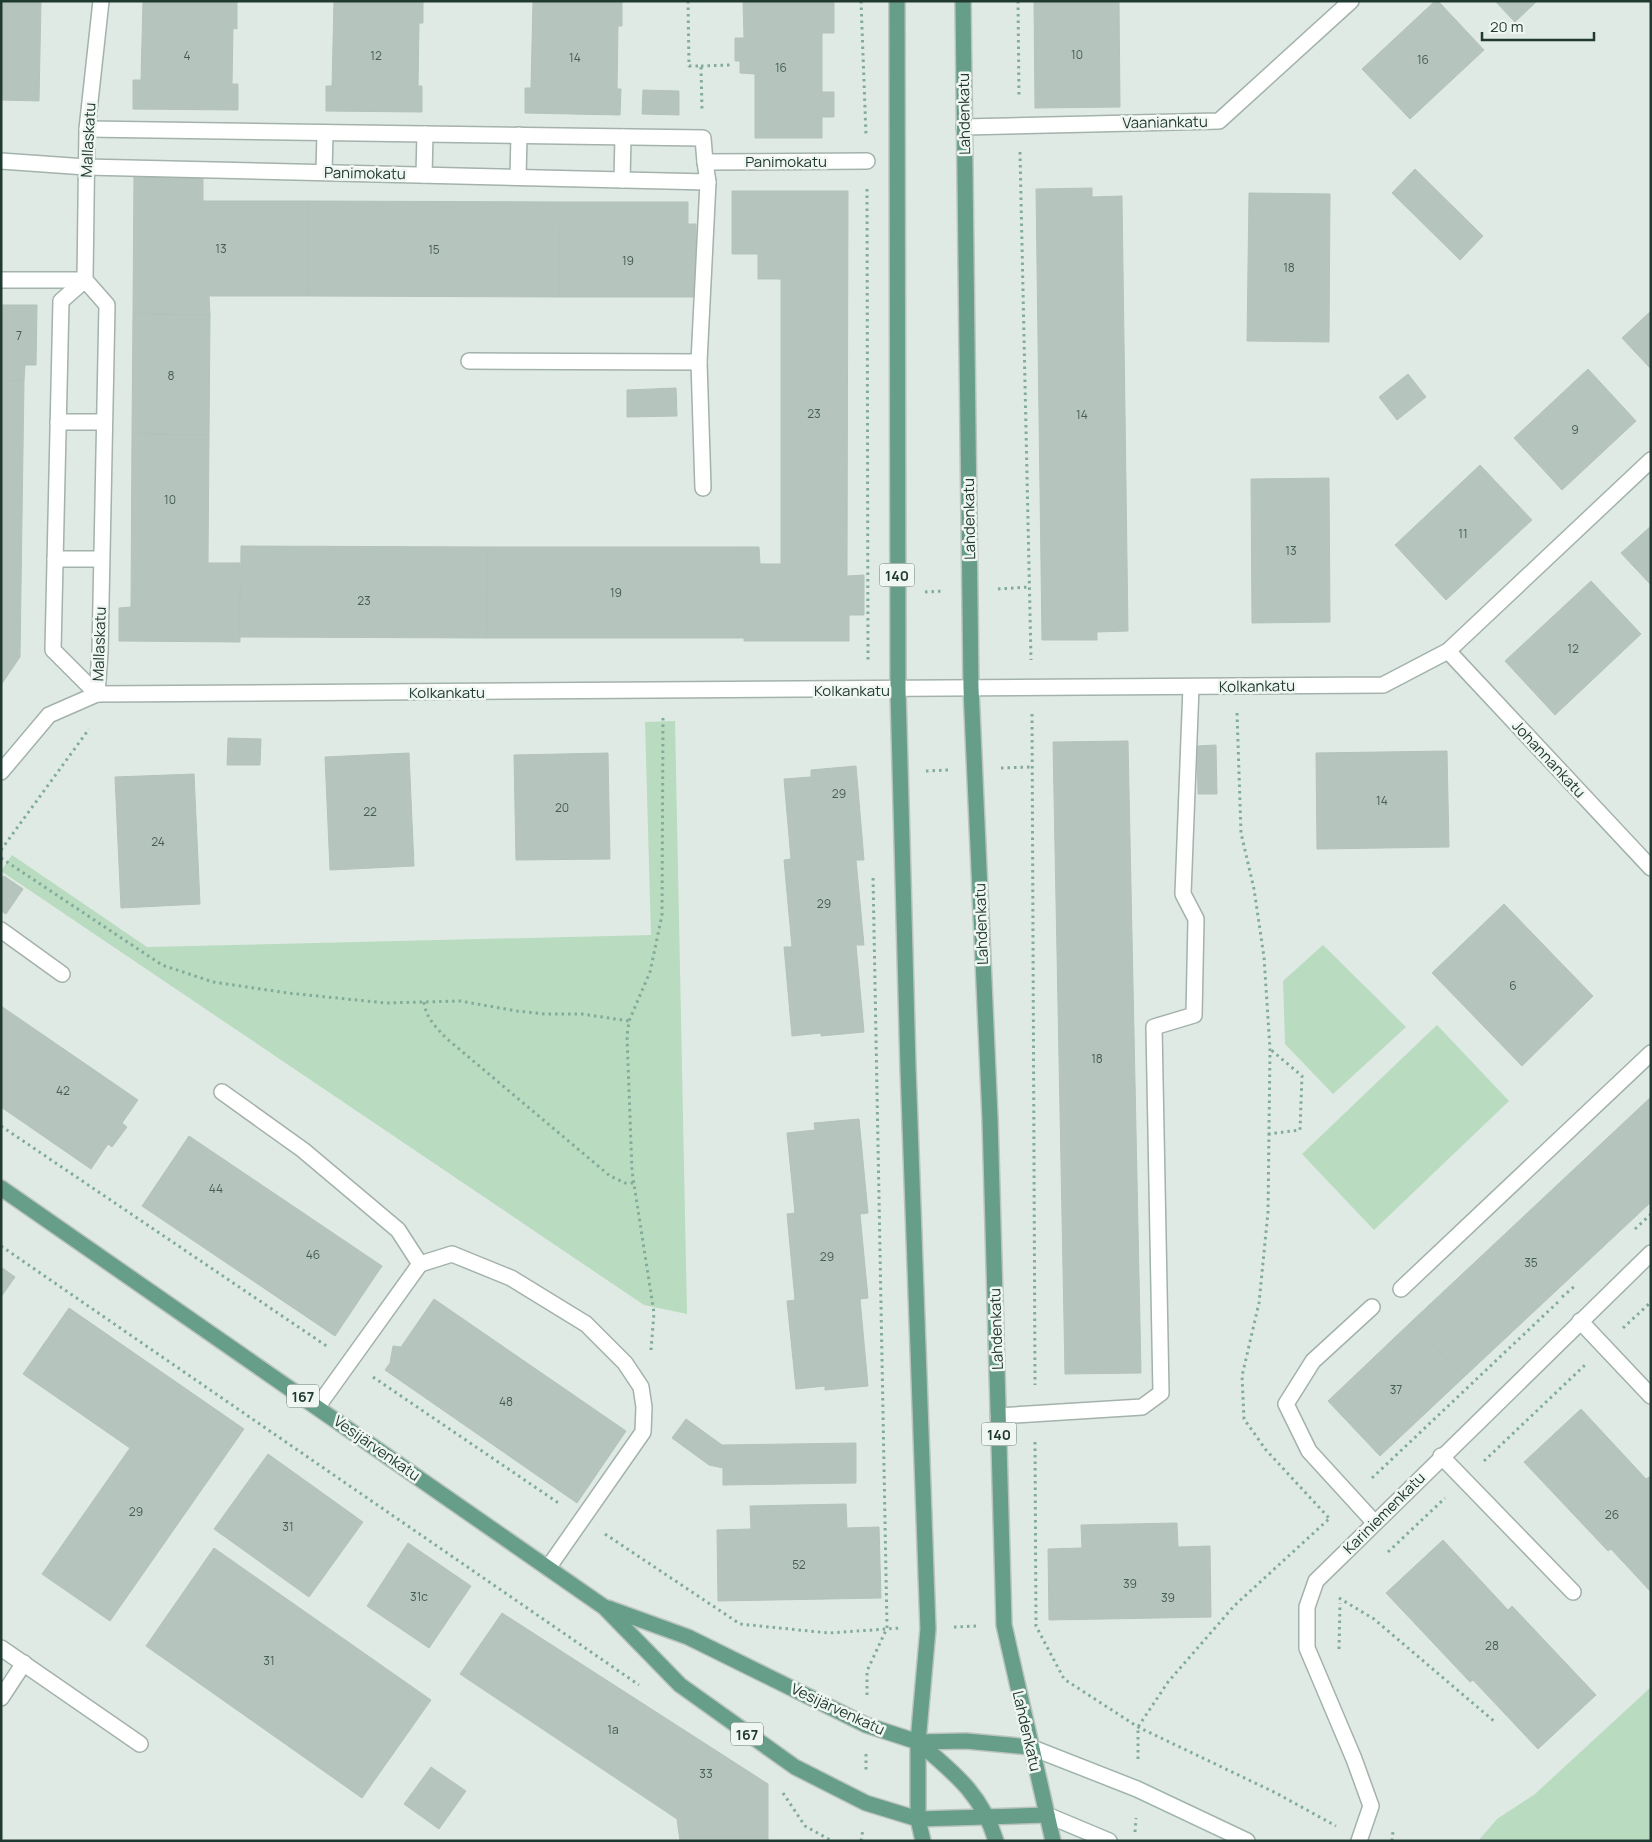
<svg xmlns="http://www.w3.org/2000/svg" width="1652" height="1842" font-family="Manrope,sans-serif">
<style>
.green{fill:#b9dbbf}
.building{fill:#b5c5bd;stroke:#b3c3bb}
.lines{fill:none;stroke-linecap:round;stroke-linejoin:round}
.lane-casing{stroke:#a3b2ab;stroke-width:18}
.street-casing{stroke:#a3b2ab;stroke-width:18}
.secondary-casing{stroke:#9fb5ab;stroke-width:18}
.primary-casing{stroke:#bcc4c1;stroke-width:18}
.path{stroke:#81ac9b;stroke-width:3;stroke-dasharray:2.5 4;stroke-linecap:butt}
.lane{stroke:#fff;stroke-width:15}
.street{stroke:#fff;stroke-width:15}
.secondary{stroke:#fff;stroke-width:15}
.primary{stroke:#669e8a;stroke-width:15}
.labels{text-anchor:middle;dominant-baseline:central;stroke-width:5;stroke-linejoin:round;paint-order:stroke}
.number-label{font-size:12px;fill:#465d54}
.shield{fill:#f0f7f3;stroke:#5f736b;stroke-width:1}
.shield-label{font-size:14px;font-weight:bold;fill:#213a31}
.street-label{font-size:15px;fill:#213a31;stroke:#f0f7f3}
</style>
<rect width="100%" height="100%" fill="#e0eae5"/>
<g class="green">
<polygon points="675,721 687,1314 644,1305 1,871 12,855 147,947 651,935 645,722"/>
<polygon points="1323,945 1406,1027 1333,1094 1285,1044 1283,981"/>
<polygon points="1437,1025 1509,1101 1374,1230 1302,1154"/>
<polygon points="1651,1687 1651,1841 1478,1841 1497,1819 1535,1794"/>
</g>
<g class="building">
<polygon points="1,1 41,1 39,101 1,100"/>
<polygon points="143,1 237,1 237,29 233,28 232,84 238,84 238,110 133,109 133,80 141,80"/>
<polygon points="334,1 423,1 423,23 419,23 418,86 422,86 422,112 326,111 326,86 332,86"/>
<polygon points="533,1 622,1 622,26 618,26 617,89 621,89 620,115 525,113 525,88 531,88"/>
<polygon points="743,1 834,1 834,33 822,33 822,92 834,92 834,117 822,117 822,138 755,138 755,74 740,73 740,61 735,61 735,38 744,38"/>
<polygon points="1034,1 1119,1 1120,107 1035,108"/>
<polygon points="1435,1 1438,1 1484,50 1410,119 1362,69"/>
<polygon points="1495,1 1537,1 1515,22"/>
<polygon points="643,90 679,91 679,115 642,114"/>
<polygon points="1415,169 1483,236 1460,260 1392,193"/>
<polygon points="134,174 203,174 203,201 308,201 308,296 209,296 210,315 133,314"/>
<polygon points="1092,188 1092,197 1122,196 1128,631 1097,632 1097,640 1042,640 1036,189"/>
<polygon points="732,191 848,191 847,576 864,575 864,615 849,615 849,641 744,641 744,547 759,547 760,564 781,564 781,279 758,279 758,254 732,254"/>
<polygon points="1249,193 1330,194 1329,342 1247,341"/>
<polygon points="308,201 560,202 559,297 308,296"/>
<polygon points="560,202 688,202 688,224 696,224 696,297 559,297"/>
<polygon points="1,305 37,305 36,365 25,365 24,381 1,381"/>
<polygon points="1651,311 1651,369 1622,338"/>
<polygon points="133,314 210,315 209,435 132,434"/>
<polygon points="1588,369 1636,421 1562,490 1514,438"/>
<polygon points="1408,374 1426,397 1397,420 1379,397"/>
<polygon points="1,381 24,381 20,657 1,685"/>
<polygon points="676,388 677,416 627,417 627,390"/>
<polygon points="132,434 209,435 208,563 240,563 240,642 119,641 119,608 131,607"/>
<polygon points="1480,465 1532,520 1446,600 1395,545"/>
<polygon points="1329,478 1330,622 1252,623 1251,479"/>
<polygon points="1651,526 1651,585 1621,553"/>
<polygon points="241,546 488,547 487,638 240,637"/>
<polygon points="488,547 744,547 744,638 487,638"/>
<polygon points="1591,581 1641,634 1555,715 1505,661"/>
<polygon points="228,738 261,739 260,765 227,765"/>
<polygon points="1128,741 1141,1373 1065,1374 1053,742"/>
<polygon points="1216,745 1217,794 1198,794 1197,746"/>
<polygon points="1447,751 1449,847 1317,849 1316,753"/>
<polygon points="409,753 414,866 330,870 325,757"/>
<polygon points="608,753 610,859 516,860 514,755"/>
<polygon points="856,766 864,860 856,860 864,945 856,945 864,1032 821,1036 821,1033 792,1036 784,947 792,947 784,860 791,859 784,779 811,777 811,770"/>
<polygon points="194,774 200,904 121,908 115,777"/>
<polygon points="4,876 23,889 6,914 1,911 1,879"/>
<polygon points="1504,904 1593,996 1522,1066 1432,973"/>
<polygon points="1,1006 36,1030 1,1081"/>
<polygon points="36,1030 138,1100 122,1123 127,1127 112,1147 108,1144 91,1169 1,1107 1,1081"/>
<polygon points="1651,1097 1651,1202 1464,1377 1411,1322"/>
<polygon points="859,1119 868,1213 860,1214 868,1298 860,1299 868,1386 825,1390 825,1386 796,1389 787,1301 795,1300 787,1214 795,1213 787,1133 815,1130 814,1123"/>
<polygon points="189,1136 382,1266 335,1336 142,1206"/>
<polygon points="1,1267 15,1277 1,1297"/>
<polygon points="434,1299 626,1431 577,1503 385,1370 390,1363 393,1346 401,1347"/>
<polygon points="69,1308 244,1429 110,1621 42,1574 130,1448 23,1374"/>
<polygon points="1411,1322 1464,1377 1380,1456 1328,1401"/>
<polygon points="1581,1409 1646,1479 1651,1476 1651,1592 1611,1549 1608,1551 1524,1462"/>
<polygon points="686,1419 722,1445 856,1443 856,1483 723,1485 723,1468 709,1465 672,1438"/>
<polygon points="268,1454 363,1522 309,1597 214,1529"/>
<polygon points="846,1504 847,1528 879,1527 881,1598 718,1601 717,1530 751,1529 750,1506"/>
<polygon points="1177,1523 1178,1547 1210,1546 1211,1617 1049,1620 1048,1549 1082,1548 1081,1525"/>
<polygon points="1443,1540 1508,1610 1512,1606 1596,1695 1538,1749 1473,1680 1470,1682 1386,1593"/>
<polygon points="408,1543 471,1586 429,1648 367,1606"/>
<polygon points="214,1548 431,1700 362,1798 146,1646"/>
<polygon points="502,1613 768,1784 768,1841 680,1841 677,1819 460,1674"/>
<polygon points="431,1767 466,1791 439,1829 404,1804"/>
</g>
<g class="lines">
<defs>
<g id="lane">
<polyline points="469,361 699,362 708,182"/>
<polyline points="699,362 703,488"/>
<polyline points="1,930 62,974"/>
<polyline points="222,1092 303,1150 398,1230 420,1264 318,1406"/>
<polyline points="420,1264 452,1254 511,1278 586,1324 625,1363 641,1387 644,1407 643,1432 548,1568"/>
<polyline points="1401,1289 1651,1053"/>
<polyline points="1372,1307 1313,1361 1286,1404 1309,1451 1374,1522"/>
<polyline points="1580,1321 1651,1396"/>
<polyline points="998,1416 1142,1407 1161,1393 1154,1027 1194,1015 1196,919 1183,894 1191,687"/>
<polyline points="1441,1456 1573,1592"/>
<polyline points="1,1648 140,1744"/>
<polyline points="1,1698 24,1663"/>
</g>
<g id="street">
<polyline points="964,127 1219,121 1351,1"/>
<polyline points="87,129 703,138 705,162 867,161"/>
<polyline points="1,161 86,167 708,182 705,162"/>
<polyline points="324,172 325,133"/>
<polyline points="424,175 425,134"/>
<polyline points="518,177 519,135"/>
<polyline points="622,180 623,137"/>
<polyline points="1,280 85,280"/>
<polyline points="85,280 61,301 53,650 97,694"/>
<polyline points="58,422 104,422"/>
<polyline points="55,559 101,559"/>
<polyline points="1448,651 1651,868"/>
<polyline points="97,694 100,652 107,305 85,280 87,129 101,1"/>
<polyline points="1,772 49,715 97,694 1383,685 1448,651 1651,460"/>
<polyline points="1359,1841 1371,1806 1354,1759 1307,1648 1307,1607 1316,1581 1651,1253"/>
</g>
<g id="secondary">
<polyline points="1030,1747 1137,1789 1247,1841"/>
<polyline points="1047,1815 1109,1841"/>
</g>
<g id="primary">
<polyline points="897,1 898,690 908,1067 928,1629 918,1742 918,1819 923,1841"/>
<polyline points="963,1 971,688 990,1118 1004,1625 1053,1841"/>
<polyline points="1,1188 604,1607 680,1685 795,1767 866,1803 918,1819 1047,1815"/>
<polyline points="608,1608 688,1637 866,1725 918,1742 966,1741 1030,1747"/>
<path d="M918 1742C954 1773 982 1794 996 1841"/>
</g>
</defs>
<use href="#lane" class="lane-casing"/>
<use href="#street" class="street-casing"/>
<use href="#secondary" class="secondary-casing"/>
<use href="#primary" class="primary-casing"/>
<g class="path">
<polyline points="688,1 689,66 701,66 702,110"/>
<polyline points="861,1 866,135"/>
<polyline points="1018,1 1019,98"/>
<polyline points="701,66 730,65"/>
<polyline points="1020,152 1031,660"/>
<polyline points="867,189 868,663"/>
<polyline points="998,589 1029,587"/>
<polyline points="925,592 944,591"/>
<polyline points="1237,713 1241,833 1254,889 1264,957 1270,1049 1268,1212 1259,1303 1242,1376 1244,1419 1266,1450 1329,1518"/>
<polyline points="1032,714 1035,1385"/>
<polyline points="1001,768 1032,767"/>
<polyline points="926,771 948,770"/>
<polyline points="1,850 89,729"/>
<polyline points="1,858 162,965 213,982 288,993 386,1003 460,1001 517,1011 545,1014 582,1014 629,1021"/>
<path d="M424 1002C426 1018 435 1026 446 1038L610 1176 625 1183H633"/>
<polyline points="1,1126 328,1347"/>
<polyline points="1268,1134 1300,1130 1302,1076 1270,1049"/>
<polyline points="1635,1229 1651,1214"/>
<polyline points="1,1246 639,1685"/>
<polyline points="1562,1297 1576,1285"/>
<polyline points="1623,1328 1651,1302"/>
<polyline points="651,1350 654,1313 632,1171 627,1036 629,1021 650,972 662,915 663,717"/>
<polyline points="373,1377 560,1504"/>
<polyline points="1035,1442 1036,1626 1064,1679 1138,1727 1276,1793 1336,1826"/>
<polyline points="1484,1461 1585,1365"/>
<polyline points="1372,1478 1558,1302"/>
<polyline points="605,1534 740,1624 829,1633 900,1628"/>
<polyline points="1388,1552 1445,1498"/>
<polyline points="1339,1598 1374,1619 1495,1722"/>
<polyline points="954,1627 978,1626"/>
<polyline points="1339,1649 1340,1603"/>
<polyline points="867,1695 867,1671 887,1628 873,876"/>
<polyline points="866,1754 866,1773"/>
<polyline points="1138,1759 1138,1727 1168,1682 1234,1606 1331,1517"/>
<polyline points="783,1793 805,1826 832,1841"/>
<polyline points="1135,1832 1136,1818"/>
<polyline points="861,1841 863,1829"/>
<polyline points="1392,1841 1393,1831"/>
</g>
<use href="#lane" class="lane"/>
<use href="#street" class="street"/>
<use href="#secondary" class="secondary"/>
<use href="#primary" class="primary"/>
</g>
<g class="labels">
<g class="number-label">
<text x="1077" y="54">10</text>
<text x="187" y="55">4</text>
<text x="376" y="55">12</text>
<text x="575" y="57">14</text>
<text x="1423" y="59">16</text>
<text x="781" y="67">16</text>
<text x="221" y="248">13</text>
<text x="434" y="249">15</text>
<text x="628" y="260">19</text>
<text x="1289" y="267">18</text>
<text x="19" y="335">7</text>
<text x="171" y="375">8</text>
<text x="814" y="413">23</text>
<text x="1082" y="414">14</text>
<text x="1575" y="429">9</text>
<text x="170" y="499">10</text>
<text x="1463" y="533">11</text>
<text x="1291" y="550">13</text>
<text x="616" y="592">19</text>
<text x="364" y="600">23</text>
<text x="1573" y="648">12</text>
<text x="839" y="793">29</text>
<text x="1382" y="800">14</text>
<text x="562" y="807">20</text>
<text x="370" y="811">22</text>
<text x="158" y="841">24</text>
<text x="824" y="903">29</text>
<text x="1513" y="985">6</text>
<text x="1097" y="1058">18</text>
<text x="63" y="1090">42</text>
<text x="216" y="1188">44</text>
<text x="313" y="1254">46</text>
<text x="827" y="1256">29</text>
<text x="1531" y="1262">35</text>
<text x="1396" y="1389">37</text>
<text x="506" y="1401">48</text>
<text x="136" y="1511">29</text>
<text x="1612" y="1514">26</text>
<text x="288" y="1526">31</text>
<text x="799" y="1564">52</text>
<text x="1130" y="1583">39</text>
<text x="419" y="1596">31c</text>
<text x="1168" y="1597">39</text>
<text x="1492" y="1645">28</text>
<text x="269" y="1660">31</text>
<text x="613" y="1729">1a</text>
<text x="706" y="1773">33</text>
</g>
<g class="shield">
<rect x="879.5" y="563.5" width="35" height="23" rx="4"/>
<rect x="287" y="1384.5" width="32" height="23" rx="4"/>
<rect x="981.5" y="1422.5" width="35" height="23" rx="4"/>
<rect x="731" y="1722.5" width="32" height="23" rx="4"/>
</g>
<g class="shield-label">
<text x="897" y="575">140</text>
<text x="303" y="1396">167</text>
<text x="999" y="1434">140</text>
<text x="747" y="1734">167</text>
</g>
<g class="street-label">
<text transform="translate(964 114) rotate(-91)">Lahdenkatu</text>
<text transform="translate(1165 122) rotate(-1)">Vaaniankatu</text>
<text transform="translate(88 140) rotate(-87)">Mallaskatu</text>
<text x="786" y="161">Panimokatu</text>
<text transform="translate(365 173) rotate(1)">Panimokatu</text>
<text transform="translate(969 519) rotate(-91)">Lahdenkatu</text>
<text transform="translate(99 644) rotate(-88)">Mallaskatu</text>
<text transform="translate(1257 686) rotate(-1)">Kolkankatu</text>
<text x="852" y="690">Kolkankatu</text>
<text x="447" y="692">Kolkankatu</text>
<text transform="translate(1549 759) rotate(47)">Johannankatu</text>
<text transform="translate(981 924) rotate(-92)">Lahdenkatu</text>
<text transform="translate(996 1329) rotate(-92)">Lahdenkatu</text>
<text transform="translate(377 1448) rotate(35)">Vesijärvenkatu</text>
<text transform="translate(1384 1513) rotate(-45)">Kariniemenkatu</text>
<text transform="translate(838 1709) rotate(25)">Vesijärvenkatu</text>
<text transform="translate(1027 1731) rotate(77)">Lahdenkatu</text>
</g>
</g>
<rect width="1652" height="1842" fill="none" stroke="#213a31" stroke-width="5"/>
<path d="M1482 32v8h112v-8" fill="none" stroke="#213a31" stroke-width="2.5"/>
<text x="1490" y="32" font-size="15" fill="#213a31" stroke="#f0f7f3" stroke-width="4" paint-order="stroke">20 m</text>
</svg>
